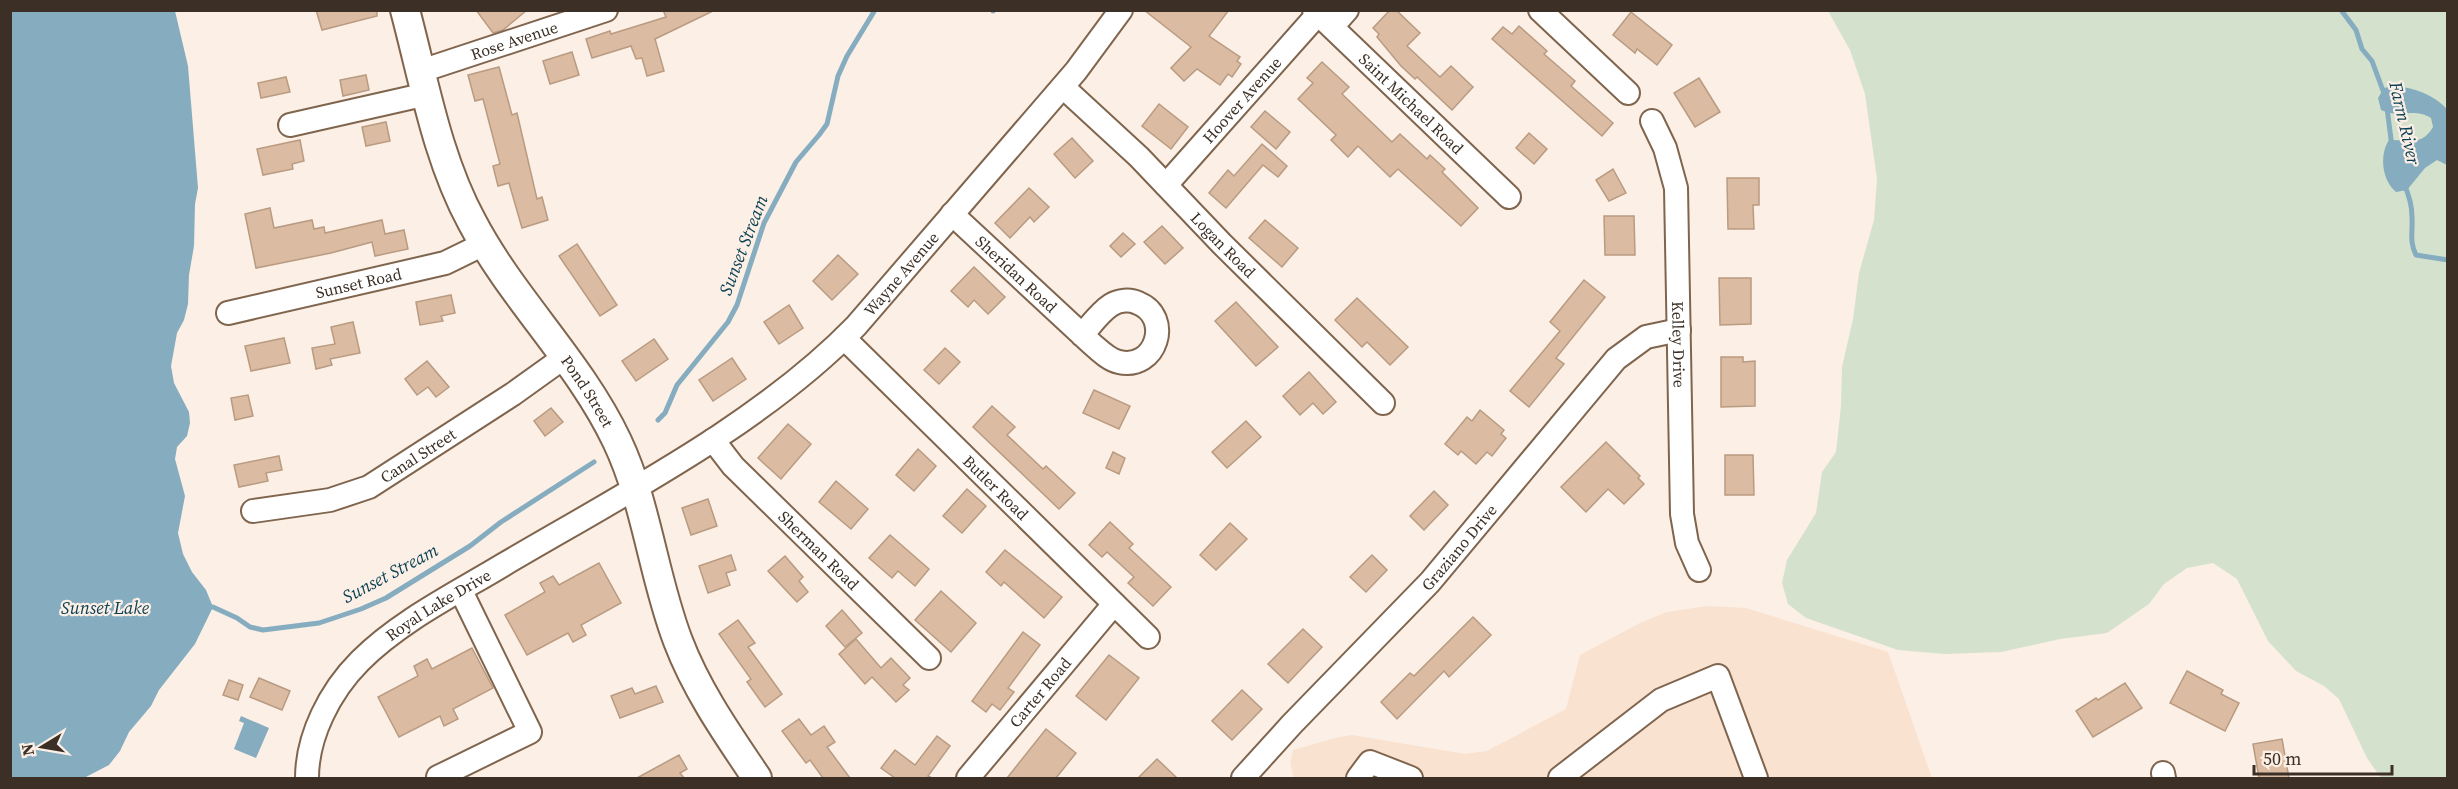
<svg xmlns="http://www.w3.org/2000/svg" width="2458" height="789" font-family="'Source Serif 4',serif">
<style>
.built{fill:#f9e2cf}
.green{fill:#d4e2cd}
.water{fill:#86acc0}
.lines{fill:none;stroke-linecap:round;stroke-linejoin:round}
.stream{stroke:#86acc0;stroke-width:5}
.building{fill:#dbbca2;stroke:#b99b82;stroke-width:1.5}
.minor-casing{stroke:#80654e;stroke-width:26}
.major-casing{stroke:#80654e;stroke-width:32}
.minor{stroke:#fff;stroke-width:22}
.major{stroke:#fff;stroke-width:28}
.labels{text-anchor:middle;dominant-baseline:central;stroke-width:4.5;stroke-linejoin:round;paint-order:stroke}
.street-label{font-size:16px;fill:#3c3026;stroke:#fcefe5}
.water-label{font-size:18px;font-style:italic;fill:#083e53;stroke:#fcefe5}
</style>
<rect width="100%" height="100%" fill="#fcefe5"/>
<polygon class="built" points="1708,606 1746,608 1888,652 1932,778 1294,778 1290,763 1293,750 1339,737 1352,735 1465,754 1487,751 1566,709 1580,655 1640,623 1667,612"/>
<polygon class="green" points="1828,11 2447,11 2447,778 2381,778 2367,758 2339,699 2324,686 2296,671 2268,641 2237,579 2213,563 2187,568 2164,584 2149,604 2107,633 2060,639 2001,652 1945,654 1898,650 1806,618 1788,604 1782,583 1787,560 1816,513 1822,472 1836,452 1841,406 1842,367 1853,319 1859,273 1874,220 1877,179 1865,94 1850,50"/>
<g class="water">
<polygon points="10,11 175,11 188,66 198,188 195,204 194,246 189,275 188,304 184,320 177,333 171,366 174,383 189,412 190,423 187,436 177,447 175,459 185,496 178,533 183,554 192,572 206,590 213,607 195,644 159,690 151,706 129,732 120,751 109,765 84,778 11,778"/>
<path d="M2394 86C2415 88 2433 94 2448 110L2447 165 2437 160 2425 168 2407 190 2396 192C2382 180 2379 155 2389 140 2409 139 2421 147 2433 127L2431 118C2413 107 2399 119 2381 110L2378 98 2384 88Z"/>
<polygon points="241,716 269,728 256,758 234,749 244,723 239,721"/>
</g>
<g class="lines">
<g class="stream">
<polyline points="2341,10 2356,30 2362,49 2372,61 2385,96"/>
<polyline points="993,11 993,10"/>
<polyline points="2387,108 2392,147"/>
<path d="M2404 184C2409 195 2412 205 2412 217 2413 232 2409 241 2416 255L2448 260"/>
<polyline points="658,420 665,413 677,385 728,322 737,305 764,223 796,162 819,135 827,124 838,76 847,56 875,10"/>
<polyline points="213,607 237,618 250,627 263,630 319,623 361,609 386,598 470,546 501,522 594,462"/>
</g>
</g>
<g class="building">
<polygon points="316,10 377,10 377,16 322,30"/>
<polygon points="476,10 527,10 503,30 493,33"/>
<polygon points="663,10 715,10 655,39 664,71 647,76 642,58 636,59 631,46 592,58 586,39 610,31 611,34 666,17"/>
<polygon points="1144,10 1229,10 1209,36 1240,57 1237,61 1241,64 1232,77 1228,74 1220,85 1197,69 1184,81 1171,68 1191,47"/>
<polygon points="1390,10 1396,10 1420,33 1407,46 1440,77 1451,66 1473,87 1452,110 1417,77 1415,79 1401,66 1377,37 1379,34 1373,28"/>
<polygon points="1631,12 1672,45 1657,65 1637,49 1635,53 1613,35"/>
<polygon points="1519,26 1547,51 1544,54 1575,81 1571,86 1613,123 1602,136 1492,39 1503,27 1512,34"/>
<polygon points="572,52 579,75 550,84 543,61"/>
<polygon points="1322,62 1349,87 1342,94 1392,142 1400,134 1427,159 1430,155 1445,169 1442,172 1478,208 1461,226 1398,169 1390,177 1358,146 1348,157 1331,140 1336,135 1298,99 1313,83 1307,78"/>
<polygon points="499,67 512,115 517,113 537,199 542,197 548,220 522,228 509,183 498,186 493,166 500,164 483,99 475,101 468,75"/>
<polygon points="366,75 369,90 343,96 340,80"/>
<polygon points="286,77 290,92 261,98 258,83"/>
<polygon points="1699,78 1720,112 1695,127 1674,93"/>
<polygon points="1159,104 1188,127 1171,149 1142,126"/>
<polygon points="1265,111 1290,132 1276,149 1251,127"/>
<polygon points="386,122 390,141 366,146 362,127"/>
<polygon points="1529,133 1547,149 1534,164 1516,148"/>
<polygon points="1072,138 1093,161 1075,178 1054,154"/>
<polygon points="300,140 304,161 292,164 293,169 263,175 257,149"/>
<polygon points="1262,144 1287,166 1278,177 1263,165 1226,208 1209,193 1228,170 1234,176"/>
<polygon points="1613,169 1626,193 1609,201 1596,180"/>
<polygon points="1727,178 1759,178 1759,205 1753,205 1754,229 1728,229"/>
<polygon points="1029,188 1049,207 1034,222 1030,217 1010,238 995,223"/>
<polygon points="270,208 274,228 312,220 314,229 324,227 325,233 382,220 385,234 404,230 408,249 375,256 372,242 331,253 256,268 245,214"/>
<polygon points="1604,216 1634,216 1635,255 1605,255"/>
<polygon points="1265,220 1298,248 1282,267 1249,238"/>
<polygon points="1162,226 1183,248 1165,264 1144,242"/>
<polygon points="1123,233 1135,244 1121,257 1110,246"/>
<polygon points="577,244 617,305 600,316 559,256"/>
<polygon points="838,255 858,274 832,300 813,281"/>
<polygon points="974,267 1005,297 988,314 974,300 968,307 951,291"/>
<polygon points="1719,278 1751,278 1751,324 1720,325"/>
<polygon points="1584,280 1605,297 1556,358 1564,364 1529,407 1510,391 1560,331 1550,322"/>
<polygon points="451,295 455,313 441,316 443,321 420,325 416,302"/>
<polygon points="1357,298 1408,347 1390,365 1367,342 1362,347 1335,320"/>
<polygon points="1236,302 1278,347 1256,366 1215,321"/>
<polygon points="789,305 803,328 779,344 764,322"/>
<polygon points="353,322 360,353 330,359 332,365 316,369 312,348 335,344 331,327"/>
<polygon points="284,338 290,363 251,371 245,346"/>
<polygon points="654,339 668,359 636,381 622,361"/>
<polygon points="945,348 960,362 939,384 924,370"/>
<polygon points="1721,357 1743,357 1743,362 1755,361 1755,406 1721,407"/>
<polygon points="732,358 746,379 713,401 699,380"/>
<polygon points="427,361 449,387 436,397 428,387 417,395 405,379"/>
<polygon points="1309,372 1336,402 1323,414 1313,403 1300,415 1283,396"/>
<polygon points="1094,390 1130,406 1119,429 1083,413"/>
<polygon points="248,395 253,416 235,420 231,398"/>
<polygon points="992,406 1015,427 1007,435 1043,469 1046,466 1075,493 1059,509 973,427"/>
<polygon points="551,408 563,422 545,436 534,421"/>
<polygon points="1480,410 1504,430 1501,434 1506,438 1492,456 1487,452 1476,464 1461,451 1458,455 1445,444 1467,417 1472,421"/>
<polygon points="1246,421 1261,437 1227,468 1212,452"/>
<polygon points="788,424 811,444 781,479 758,458"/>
<polygon points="1606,442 1640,476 1638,478 1644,484 1624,504 1608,489 1586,512 1561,487"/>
<polygon points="918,449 936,466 914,491 896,475"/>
<polygon points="1113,452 1125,458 1119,474 1106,468"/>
<polygon points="1725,455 1753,455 1754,495 1725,495"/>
<polygon points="279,456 282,470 266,473 268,481 239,487 234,465"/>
<polygon points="836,481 868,509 851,529 819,502"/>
<polygon points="967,489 986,506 962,533 943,516"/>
<polygon points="1434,491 1448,505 1424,530 1410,516"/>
<polygon points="708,499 717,526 691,535 682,508"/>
<polygon points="1110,522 1133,544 1129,548 1171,587 1153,606 1128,583 1134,577 1107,552 1102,557 1089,545"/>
<polygon points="1230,523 1247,539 1216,570 1200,555"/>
<polygon points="890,535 929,569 915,586 898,571 892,578 869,558"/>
<polygon points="1005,550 1062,597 1044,618 1004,582 1001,586 986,572"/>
<polygon points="731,555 736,570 726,573 730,585 708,593 699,566"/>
<polygon points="1372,555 1387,570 1366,592 1350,577"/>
<polygon points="785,556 803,577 799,581 808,592 797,602 768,571"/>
<polygon points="599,563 621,603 581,625 586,635 573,642 568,633 527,655 505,615 545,592 540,583 553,576 559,585"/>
<polygon points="941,591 976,623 951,652 915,620"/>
<polygon points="842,610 862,633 845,647 826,626"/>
<polygon points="1473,617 1491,635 1449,677 1444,671 1397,719 1381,702 1410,673 1414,676"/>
<polygon points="738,620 755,643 748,647 782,694 765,707 747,682 751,679 719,634"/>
<polygon points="1303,629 1322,647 1288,683 1268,664"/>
<polygon points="1023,632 1040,645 1008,688 1014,692 1000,710 992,704 986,712 972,701"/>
<polygon points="856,639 881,668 891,658 910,678 903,685 909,690 896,702 872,677 865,684 839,654"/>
<polygon points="472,648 493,688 453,709 458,719 444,726 440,716 399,737 378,697 418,676 414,666 427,659 432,669"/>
<polygon points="1109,655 1139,678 1106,720 1076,696"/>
<polygon points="2187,671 2223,690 2221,694 2239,703 2225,731 2170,703"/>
<polygon points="259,678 290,691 282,710 250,697"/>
<polygon points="229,680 243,685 238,700 223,695"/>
<polygon points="2125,683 2142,708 2093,737 2076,711 2096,698 2098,700"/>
<polygon points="656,686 663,702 620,718 611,696 632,688 635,694"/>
<polygon points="1242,690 1262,709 1232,740 1212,721"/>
<polygon points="799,719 811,735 824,726 835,742 827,747 850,778 823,778 810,760 806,763 782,731"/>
<polygon points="1046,729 1076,753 1056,778 1007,778"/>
<polygon points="937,736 950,746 928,776 932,778 895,778 881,768 895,750 915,765"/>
<polygon points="2282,739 2289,778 2259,778 2253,744"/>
<polygon points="679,755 687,769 680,773 684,778 637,778"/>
<polygon points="1157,759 1177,778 1138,778"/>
</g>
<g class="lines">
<defs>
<g id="minor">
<path id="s1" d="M1314 10 1509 197"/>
<polyline points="1540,10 1628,93"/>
<polyline points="1332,27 1347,10"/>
<path id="s2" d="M421 71 606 10"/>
<path id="s3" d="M1063 87 1139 157 1222 244 1383 403"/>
<path id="s4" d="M1652 121 1665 148 1676 188 1682 514 1687 543 1699 570"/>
<polyline points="290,125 427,94"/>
<path id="s5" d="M1166 185 1318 14"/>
<path id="s6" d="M952 214 1092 344C1100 351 1109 360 1119 362 1156 371 1173 317 1138 303 1130 299 1119 300 1111 305 1100 312 1091 325 1082 335"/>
<path id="s7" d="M228 313 445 263 484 244"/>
<path id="s8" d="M844 338 1148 637"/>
<path id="s9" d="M713 440 733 466 929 658"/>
<path id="s10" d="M253 511 330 500 369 487 513 394 566 356"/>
<polyline points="2163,773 2164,778"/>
<polyline points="438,777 530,732 461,591"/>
<path id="s11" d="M307 778C307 736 330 691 360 661 400 621 455 594 503 565 620 496 761 424 856 326L1076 71 1121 10"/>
<path id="s12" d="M968 778 1114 604"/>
<path id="s13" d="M1243 778 1292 724 1430 582 1616 359 1646 337 1679 330"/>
<polyline points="1358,778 1370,762 1411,778"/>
<polyline points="1560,778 1661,700 1718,676 1756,778"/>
</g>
<g id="major">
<path id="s14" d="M405 10C424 81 437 158 472 222 513 300 579 361 617 441 647 504 653 576 678 641 697 691 728 735 757 778"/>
</g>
</defs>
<use href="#minor" class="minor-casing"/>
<use href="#major" class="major-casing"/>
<use href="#minor" class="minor"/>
<use href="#major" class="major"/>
</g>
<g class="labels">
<g class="street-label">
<text stroke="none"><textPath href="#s2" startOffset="98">Rose Avenue</textPath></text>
<text stroke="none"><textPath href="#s5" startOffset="114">Hoover Avenue</textPath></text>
<text stroke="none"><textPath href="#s1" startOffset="135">Saint Michael Road</textPath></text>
<text stroke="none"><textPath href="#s3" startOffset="225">Logan Road</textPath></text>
<text stroke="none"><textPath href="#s11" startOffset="801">Wayne Avenue</textPath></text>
<text stroke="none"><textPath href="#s6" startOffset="88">Sheridan Road</textPath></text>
<text stroke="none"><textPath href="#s7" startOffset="134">Sunset Road</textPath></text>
<text stroke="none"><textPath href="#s4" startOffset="228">Kelley Drive</textPath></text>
<text stroke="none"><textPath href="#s14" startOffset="428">Pond Street</textPath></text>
<text stroke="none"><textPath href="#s10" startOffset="177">Canal Street</textPath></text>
<text stroke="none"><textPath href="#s8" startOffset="213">Butler Road</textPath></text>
<text stroke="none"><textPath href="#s13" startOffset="316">Graziano Drive</textPath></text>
<text stroke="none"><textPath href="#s9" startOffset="153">Sherman Road</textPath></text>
<text stroke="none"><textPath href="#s11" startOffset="228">Royal Lake Drive</textPath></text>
<text stroke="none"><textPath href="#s12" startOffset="112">Carter Road</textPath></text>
</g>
<g class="water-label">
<text transform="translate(2405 123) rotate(77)">Farm River</text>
<text transform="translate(743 245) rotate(-69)">Sunset Stream</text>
<text transform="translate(390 573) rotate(-28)">Sunset Stream</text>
<text x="105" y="607">Sunset Lake</text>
</g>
</g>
<rect width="2458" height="789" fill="none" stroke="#3c3026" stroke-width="24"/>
<g transform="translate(42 747) rotate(259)" stroke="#fcefe5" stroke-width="4.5" paint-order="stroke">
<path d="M0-4.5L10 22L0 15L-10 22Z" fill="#3c3026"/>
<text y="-9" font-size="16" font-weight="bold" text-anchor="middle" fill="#3c3026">N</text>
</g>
<path d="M2254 765v9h138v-9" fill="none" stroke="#3c3026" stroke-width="3"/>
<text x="2263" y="765" font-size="18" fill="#3c3026" stroke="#fcefe5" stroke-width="4.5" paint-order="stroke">50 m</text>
</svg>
